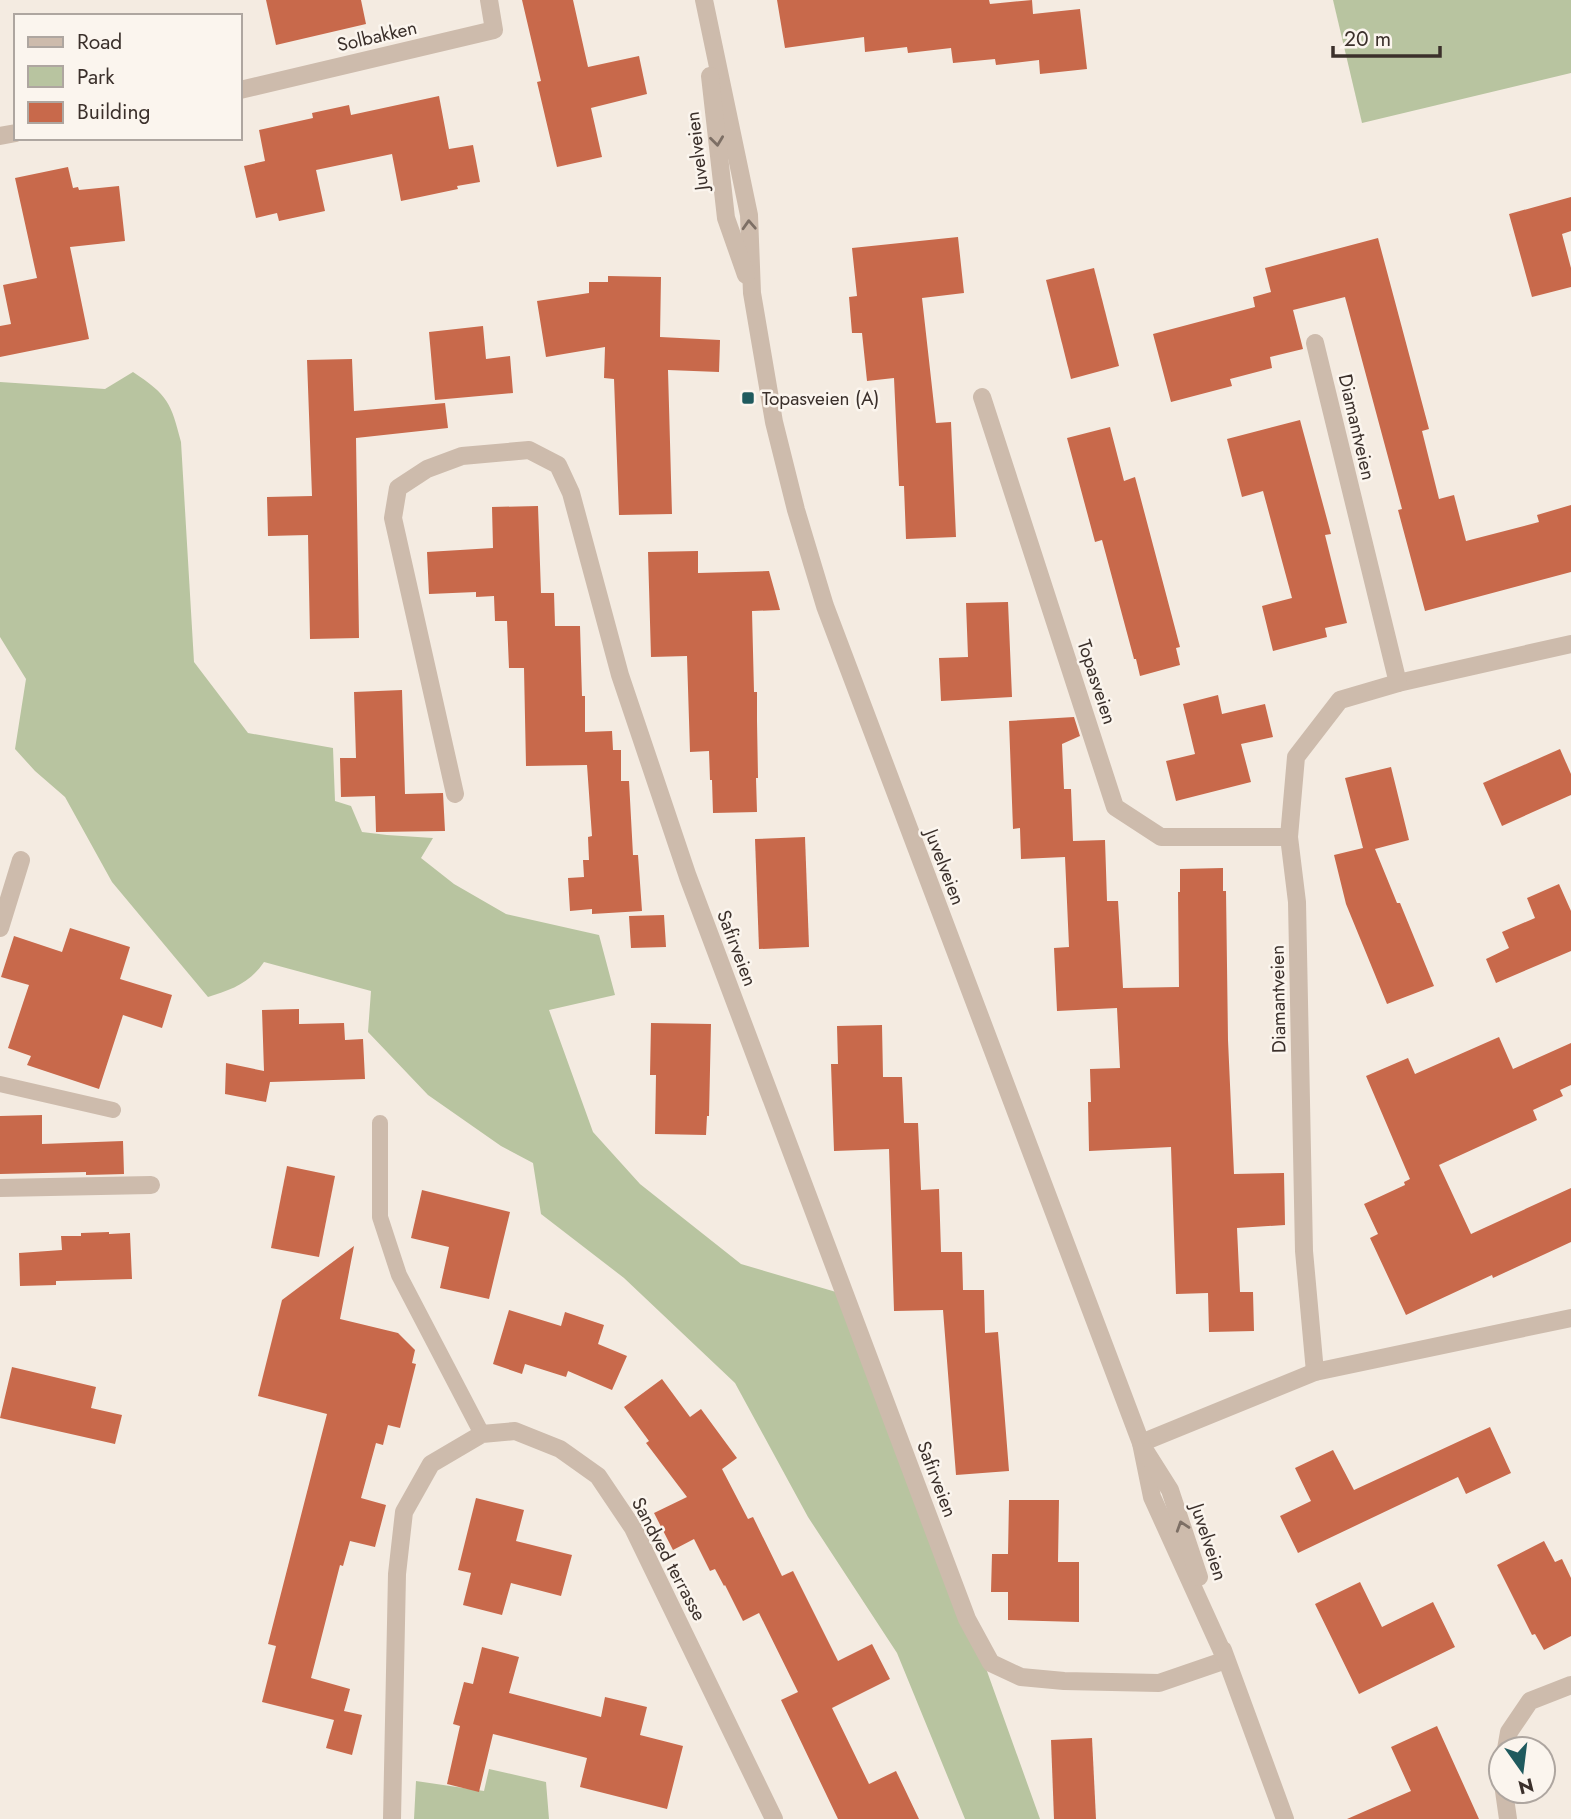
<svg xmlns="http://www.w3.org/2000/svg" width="1571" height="1819" font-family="Jost,sans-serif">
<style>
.green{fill:#b8c4a0}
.building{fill:#c8694b}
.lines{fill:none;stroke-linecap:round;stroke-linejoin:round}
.service{stroke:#cdbbac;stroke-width:16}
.minor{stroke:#cdbbac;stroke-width:18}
.tertiary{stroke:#cdbbac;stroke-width:18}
.oneway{stroke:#7d6f65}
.poi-dot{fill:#1f5a5e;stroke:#fbf5ee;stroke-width:2.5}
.labels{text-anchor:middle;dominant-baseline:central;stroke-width:5;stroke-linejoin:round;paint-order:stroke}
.street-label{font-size:19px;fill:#3b302b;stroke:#fbf5ee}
.poi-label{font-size:19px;fill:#3b302b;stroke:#fbf5ee;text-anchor:start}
</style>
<rect width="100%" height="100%" fill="#f4ebe1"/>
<g class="green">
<polygon points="1333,0 1571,0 1571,73 1362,123"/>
<path d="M133 372C168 395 171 403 181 442L194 662 248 733 333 748 335 801 351 806 362 832 387 835 433 838 421 858 454 884 506 914 599 935 615 995 549 1010 593 1132 640 1184 741 1264 836 1292 983 1660 1040 1819H965L897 1653 808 1517 735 1383 624 1278 541 1214 533 1163 501 1146 428 1095 368 1032 371 991 264 962C250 983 231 990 208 997L112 882 65 797 35 771 15 749 26 679 0 637V382L105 389Z"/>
<polygon points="489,1769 546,1782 549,1819 414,1819 416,1781 484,1791"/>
</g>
<g class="building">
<polygon points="266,0 361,0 366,24 276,45"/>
<polygon points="522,0 573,0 588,67 639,56 647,94 591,108 602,157 557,167 537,82 541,81"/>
<polygon points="777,0 989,0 990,4 1032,0 1033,14 1080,9 1087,69 1040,74 1039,60 996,65 995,59 953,63 951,48 908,53 907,47 865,52 864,37 785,48"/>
<polygon points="439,96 449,149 473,145 480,182 457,186 458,189 401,201 392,154 316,170 325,211 279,221 277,213 256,218 244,166 265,161 259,130 313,118 312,113 349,105 351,115"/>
<polygon points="68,167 73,188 78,187 79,190 119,186 125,241 70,247 89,339 0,357 0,326 11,324 3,285 37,278 15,178"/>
<polygon points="1571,197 1571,231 1562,234 1571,268 1571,287 1532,297 1509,214"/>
<polygon points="958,237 964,293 922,298 936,423 951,422 956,537 906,539 904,486 899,486 894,378 867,381 862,333 852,333 849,297 857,296 852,248"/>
<polygon points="1378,238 1429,429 1422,431 1439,499 1454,495 1466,541 1539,522 1537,515 1571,505 1571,572 1425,611 1398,510 1402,509 1345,297 1293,310 1303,349 1270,357 1272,368 1230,379 1232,386 1171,402 1153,334 1255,307 1253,297 1271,292 1265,268"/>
<polygon points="1094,268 1119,366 1071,379 1046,280"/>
<polygon points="608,276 661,277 660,337 720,340 719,372 668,370 672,514 619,515 614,379 604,378 605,347 546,357 537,301 589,293 589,282 608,282"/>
<polygon points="483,326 486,359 510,356 513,393 435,400 429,332"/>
<polygon points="352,359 354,411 445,403 448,428 356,438 359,638 310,639 308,535 268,536 267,497 312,496 307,360"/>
<polygon points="1300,420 1331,534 1325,535 1347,623 1325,628 1327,637 1273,651 1262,606 1292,598 1263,491 1242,497 1227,439"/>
<polygon points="1110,427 1124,481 1135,477 1180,647 1176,648 1180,665 1140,676 1136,659 1134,659 1102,540 1095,542 1067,438"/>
<polygon points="538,506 541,593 554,593 555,626 580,626 582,696 585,696 585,732 612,731 613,750 621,750 621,781 629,781 633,855 638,855 642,911 592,914 592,909 570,911 568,878 584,877 583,860 589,860 588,837 592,836 587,765 526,766 524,668 509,668 507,621 495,621 494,596 476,597 476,592 429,594 427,552 493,548 492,507"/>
<polygon points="698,551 698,573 769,571 780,610 752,611 754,692 757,692 757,721 758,778 756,778 757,812 713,813 712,780 710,780 709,751 690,752 687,656 651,657 648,552"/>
<polygon points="1008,602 1012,697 941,701 939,658 968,657 966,603"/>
<polygon points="402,690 405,794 443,793 445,831 376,832 375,796 341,797 340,758 356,758 354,692"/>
<polygon points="1218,695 1222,714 1265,704 1273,737 1241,744 1251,782 1176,801 1166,761 1195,754 1183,704"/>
<polygon points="1074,717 1080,736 1062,744 1064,789 1071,789 1073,841 1105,840 1107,901 1118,901 1123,988 1179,987 1178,892 1180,892 1180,869 1223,868 1223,891 1226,891 1228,1040 1234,1174 1284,1173 1285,1225 1237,1228 1240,1292 1253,1292 1254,1331 1209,1332 1208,1293 1176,1294 1171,1147 1089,1151 1088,1102 1091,1102 1090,1069 1120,1068 1117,1008 1057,1011 1054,948 1069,947 1065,857 1021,859 1020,828 1013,829 1009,721"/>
<polygon points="1560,749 1571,774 1571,795 1502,826 1483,783"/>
<polygon points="1391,767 1409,840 1375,849 1397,903 1400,903 1434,986 1387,1004 1346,904 1334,855 1363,848 1345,778"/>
<polygon points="805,837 809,947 759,949 755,839"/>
<polygon points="1559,884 1571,911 1571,951 1496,983 1486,959 1509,948 1502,932 1535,918 1527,898"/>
<polygon points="664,915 666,947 631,948 629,916"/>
<polygon points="70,928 130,947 120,979 172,995 162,1028 123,1015 99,1089 27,1065 31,1056 8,1048 29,985 1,977 14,936 62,952"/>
<polygon points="299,1009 299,1024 344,1023 345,1040 363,1039 365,1079 270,1082 266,1102 225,1094 226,1063 264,1071 262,1010"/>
<polygon points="651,1023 711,1024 709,1116 707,1116 706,1135 655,1134 656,1075 650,1075"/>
<polygon points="882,1025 883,1077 902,1077 904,1123 918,1123 921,1190 939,1189 941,1252 962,1252 963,1290 984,1290 985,1333 998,1332 1009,1471 956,1475 943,1310 894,1311 889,1149 834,1151 831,1064 838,1064 837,1026"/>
<polygon points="1499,1037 1513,1069 1571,1043 1571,1085 1560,1090 1563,1096 1533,1110 1537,1120 1439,1165 1471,1234 1571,1188 1571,1242 1493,1278 1492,1275 1406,1315 1370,1238 1378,1234 1364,1204 1405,1185 1404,1182 1410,1179 1366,1076 1408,1058 1415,1074"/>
<polygon points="42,1115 42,1144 123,1141 124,1174 86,1175 86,1172 0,1174 0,1116"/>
<polygon points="287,1166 335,1176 319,1257 271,1248"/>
<polygon points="422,1190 510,1212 489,1299 440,1288 449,1247 411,1238"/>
<polygon points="109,1232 109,1234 130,1233 132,1279 56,1281 56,1285 20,1286 19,1253 62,1250 61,1236 81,1236 81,1233"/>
<polygon points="354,1246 340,1319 398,1333 415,1350 412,1363 416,1364 400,1428 388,1425 383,1445 376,1443 361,1498 386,1505 375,1547 350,1541 343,1566 340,1565 311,1678 350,1689 344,1711 362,1715 352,1755 326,1748 334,1720 262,1702 276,1646 268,1644 327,1414 258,1396 282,1300"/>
<polygon points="509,1310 561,1326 565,1312 604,1325 598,1344 627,1356 612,1390 568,1371 566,1377 525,1364 522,1374 493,1364"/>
<polygon points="12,1367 96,1387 91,1408 122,1415 115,1444 0,1418"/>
<polygon points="662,1379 690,1417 701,1409 737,1458 722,1469 748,1519 753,1517 782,1576 793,1571 838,1661 872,1644 890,1679 832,1708 869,1784 896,1771 919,1819 838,1819 781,1700 798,1692 759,1613 743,1621 725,1585 724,1586 715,1569 710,1571 694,1539 673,1550 654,1513 687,1497 646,1443 649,1441 624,1407"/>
<polygon points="1490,1427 1511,1473 1466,1494 1458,1477 1298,1553 1280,1516 1311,1501 1295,1468 1333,1450 1354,1490"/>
<polygon points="476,1498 524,1510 516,1541 572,1555 561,1596 511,1583 502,1615 463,1605 471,1573 458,1570"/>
<polygon points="1009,1500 1059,1500 1058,1562 1079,1562 1079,1622 1008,1620 1008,1592 991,1592 992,1554 1008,1554"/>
<polygon points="1544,1541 1555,1562 1562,1559 1571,1578 1571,1636 1544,1650 1535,1634 1532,1635 1497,1565"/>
<polygon points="1360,1582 1382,1627 1433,1602 1455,1647 1359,1694 1315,1604"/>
<polygon points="482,1647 519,1657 509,1693 601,1717 605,1697 647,1707 640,1735 683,1746 667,1809 580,1787 587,1758 493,1734 479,1792 447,1784 460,1726 453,1724 464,1682 473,1684"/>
<polygon points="1437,1726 1479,1819 1347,1819 1411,1791 1391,1747"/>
<polygon points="1092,1738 1096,1819 1054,1819 1051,1740"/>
</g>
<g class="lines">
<g class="service">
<polyline points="0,1084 113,1110"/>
<polyline points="380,1123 380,1217 399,1275 482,1434"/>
</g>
<g class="minor">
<polyline points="240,90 494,30 489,0"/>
<polyline points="0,136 16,133"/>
<polyline points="982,397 1115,807 1161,837 1289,837"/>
<polyline points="1398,683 1571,644"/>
<polyline points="455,794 393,518 398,488 427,469 462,456 529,450 558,465 571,493 620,675 688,877 967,1619 991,1663 1021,1677 1064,1681 1159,1683 1226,1660"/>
<polyline points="0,928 21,860"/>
<polyline points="0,1188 151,1185"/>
<polyline points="1315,1372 1304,1251 1297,902 1289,837 1296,757 1340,700 1398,683 1315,343"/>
<polyline points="1141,1443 1315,1372 1571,1318"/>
<polyline points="1506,1749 1509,1732 1530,1701 1571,1685"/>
<polyline points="1504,1791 1508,1819"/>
<polyline points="392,1819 397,1574 404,1512 431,1464 482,1434 515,1431 560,1449 598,1476 633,1528 774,1819"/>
</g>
<g class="tertiary">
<polyline points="704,0 749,215 752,293 774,422 796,510 825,606 1141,1443 1152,1497 1226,1660"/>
<polyline points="710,76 726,218 746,275"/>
<polyline points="1146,1452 1170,1490 1199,1577"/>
<polyline points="1223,1650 1285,1819"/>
</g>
</g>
<defs><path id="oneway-chevron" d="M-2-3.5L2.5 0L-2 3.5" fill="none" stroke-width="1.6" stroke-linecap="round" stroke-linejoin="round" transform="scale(1.75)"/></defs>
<g class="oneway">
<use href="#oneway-chevron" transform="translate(717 141) rotate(83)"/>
<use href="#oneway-chevron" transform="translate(749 225) rotate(-93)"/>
<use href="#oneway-chevron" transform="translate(1182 1526) rotate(-108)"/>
</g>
<rect class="poi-dot" x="741" y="391" width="14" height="14" rx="3.5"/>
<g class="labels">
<g class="street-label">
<text transform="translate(377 36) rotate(-13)">Solbakken</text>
<text transform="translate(697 151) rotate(-97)">Juvelveien</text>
<text transform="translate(1357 427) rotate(77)">Diamantveien</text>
<text transform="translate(1097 682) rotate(72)">Topasveien</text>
<text transform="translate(945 867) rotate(69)">Juvelveien</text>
<text transform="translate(737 948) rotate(69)">Safirveien</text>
<text transform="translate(1278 999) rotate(-91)">Diamantveien</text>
<text transform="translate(937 1479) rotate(69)">Safirveien</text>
<text transform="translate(1209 1542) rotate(72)">Juvelveien</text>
<text transform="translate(669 1559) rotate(62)">Sandved terrasse</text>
</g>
<g class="poi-label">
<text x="762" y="398">Topasveien (A)</text>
</g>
</g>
<rect x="14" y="14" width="228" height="126" fill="#fbf5ee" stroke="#aea6a0" stroke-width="2"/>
<rect x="28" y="37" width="35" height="10" fill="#cdbbac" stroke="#aea6a0" stroke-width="2"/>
<text x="77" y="49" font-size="21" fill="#3b302b">Road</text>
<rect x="28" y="66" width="35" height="21" fill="#b8c4a0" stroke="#aea6a0" stroke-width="2"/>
<text x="77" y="84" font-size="21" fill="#3b302b">Park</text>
<rect x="28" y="102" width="35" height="21" fill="#c8694b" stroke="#aea6a0" stroke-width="2"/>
<text x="77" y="119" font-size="21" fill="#3b302b">Building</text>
<g transform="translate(1522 1770) rotate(166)"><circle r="33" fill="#fbf5ee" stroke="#aea6a0" stroke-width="2"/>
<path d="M0-5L12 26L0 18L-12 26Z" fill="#1f5a5e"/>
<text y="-10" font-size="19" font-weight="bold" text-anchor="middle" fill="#3b302b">N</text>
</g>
<path d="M1333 46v10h107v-10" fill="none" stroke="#3b302b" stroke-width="3.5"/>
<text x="1344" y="46" font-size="21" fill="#3b302b" stroke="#fbf5ee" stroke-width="5" paint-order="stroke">20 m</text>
</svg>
